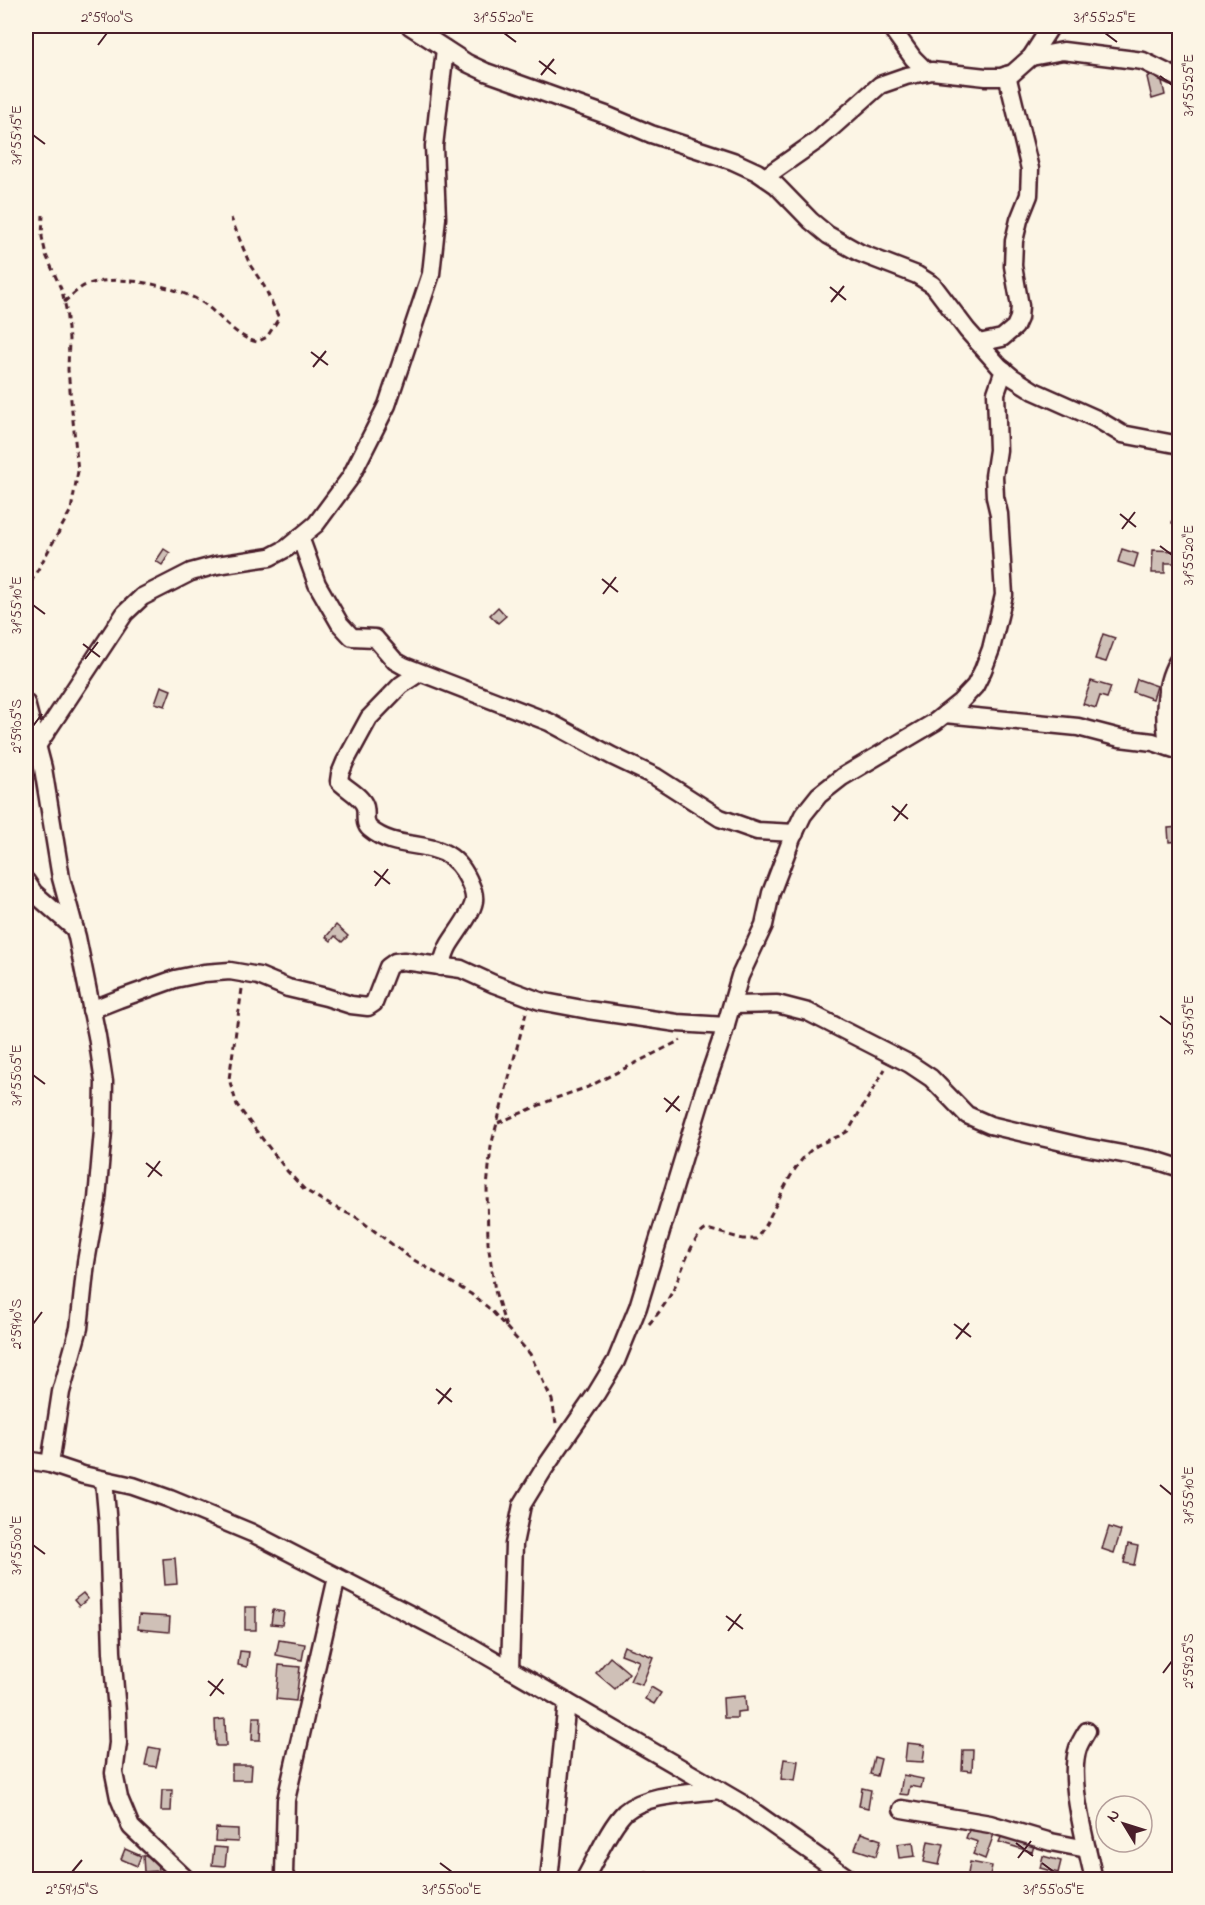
<svg xmlns="http://www.w3.org/2000/svg" width="1205" height="1905" font-family="'Indie Flower',sans-serif">
<style>
.building{fill:#cfc0b7;stroke:#4a1f2b;stroke-width:1.5}
.lines{fill:none;stroke-linecap:round;stroke-linejoin:round}
.minor-casing{stroke:#4a1f2b;stroke-width:21}
.path{stroke:#4a1f2b;stroke-width:3;stroke-dasharray:6 4.5;stroke-linecap:butt}
.minor{stroke:#fcf5e5;stroke-width:16}
.ticks{fill:none;stroke:#4a1f2b;stroke-width:2}
.neatline{fill:none;stroke:#4a1f2b;stroke-width:2}
.ticks-label{font-size:15px;text-anchor:middle;fill:#4a1f2b}
</style>
<rect width="100%" height="100%" fill="#fcf5e5"/>
<filter id="ink" filterUnits="userSpaceOnUse"><feTurbulence type="fractalNoise" baseFrequency=".0167" numOctaves="2"/><feDisplacementMap in="SourceGraphic" scale="12" xChannelSelector="R" yChannelSelector="G"/><feConvolveMatrix kernelMatrix="1 2 1 2 8 2 1 2 1" color-interpolation-filters="sRGB"/></filter>
<g filter="url(#ink)">
<g class="building">
<polygon points="1160,72 1165,95 1152,99 1147,77"/>
<polygon points="1177,502 1180,503 1180,525 1172,523"/>
<polygon points="164,549 170,553 162,565 156,561"/>
<polygon points="1122,549 1138,554 1134,567 1118,562"/>
<polygon points="1153,550 1179,551 1179,563 1165,563 1165,573 1152,573"/>
<polygon points="498,607 506,616 498,623 490,615"/>
<polygon points="1103,634 1115,638 1106,662 1095,659"/>
<polygon points="1137,679 1157,686 1153,699 1133,692"/>
<polygon points="1091,681 1111,687 1107,698 1100,696 1096,708 1083,704"/>
<polygon points="161,686 171,690 165,706 155,703"/>
<polygon points="1180,827 1180,841 1169,842 1168,828"/>
<polygon points="336,925 348,936 342,942 335,936 331,941 326,937"/>
<polygon points="1109,1527 1121,1531 1114,1553 1102,1549"/>
<polygon points="1128,1544 1138,1546 1134,1565 1124,1563"/>
<polygon points="175,1558 177,1584 165,1585 163,1559"/>
<polygon points="83,1593 88,1599 79,1606 74,1600"/>
<rect x="245" y="1607" width="11" height="23"/>
<polygon points="273,1610 284,1612 282,1625 271,1624"/>
<polygon points="139,1615 170,1617 169,1632 138,1629"/>
<polygon points="279,1640 305,1644 302,1660 276,1655"/>
<polygon points="624,1646 653,1657 642,1685 630,1681 639,1661 621,1654"/>
<polygon points="240,1651 249,1652 247,1667 238,1665"/>
<polygon points="610,1657 629,1673 615,1689 596,1673"/>
<polygon points="279,1665 300,1667 296,1701 276,1699"/>
<polygon points="651,1687 661,1693 654,1704 645,1699"/>
<polygon points="745,1696 746,1711 737,1712 737,1718 724,1718 723,1698"/>
<polygon points="253,1717 261,1717 260,1740 252,1740"/>
<polygon points="225,1719 226,1746 216,1746 215,1720"/>
<polygon points="907,1743 925,1745 923,1762 905,1761"/>
<polygon points="149,1747 160,1749 156,1767 145,1765"/>
<polygon points="963,1750 973,1750 972,1771 962,1770"/>
<polygon points="874,1757 881,1759 877,1776 870,1774"/>
<polygon points="784,1759 798,1761 795,1781 781,1779"/>
<polygon points="232,1765 252,1765 251,1780 232,1780"/>
<polygon points="903,1775 923,1779 921,1788 910,1786 908,1795 900,1794"/>
<polygon points="862,1788 871,1790 868,1808 859,1806"/>
<polygon points="162,1790 172,1790 171,1811 161,1811"/>
<polygon points="971,1825 994,1834 985,1859 973,1854 978,1842 966,1838"/>
<polygon points="216,1828 238,1829 238,1842 215,1841"/>
<polygon points="861,1833 881,1840 876,1856 855,1849"/>
<polygon points="1003,1833 1035,1843 1032,1852 999,1842"/>
<polygon points="928,1841 944,1844 939,1865 924,1862"/>
<polygon points="913,1842 915,1856 899,1858 897,1844"/>
<polygon points="214,1847 227,1848 225,1866 212,1865"/>
<polygon points="125,1849 141,1856 137,1866 121,1859"/>
<polygon points="157,1855 158,1871 144,1872 143,1856"/>
<polygon points="1043,1856 1061,1861 1058,1873 1040,1868"/>
<polygon points="970,1862 992,1866 989,1880 967,1880"/>
<polygon points="646,1872 666,1878 665,1880 644,1880"/>
</g>
<g class="lines">
<defs>
<g id="minor">
<polyline points="410,26 467,63 486,72 606,115 651,134 733,161 757,172 776,185 811,221 828,235 860,253 917,275 933,285 967,330 999,366 1012,377 1034,391 1097,419 1122,434 1180,445"/>
<polyline points="890,26 913,58 927,72"/>
<polyline points="1031,57 1063,51 1143,61 1180,79"/>
<polyline points="765,177 818,140 880,85 906,76 932,71 986,77 1001,77 1013,73 1031,57 1051,26"/>
<polyline points="979,343 1002,338 1015,327 1019,318 1020,306 1013,266 1014,241 1019,220 1029,195 1030,169 1007,75"/>
<polyline points="300,537 317,584 340,624 352,637 375,638 395,661 404,666 549,722 612,756 656,777 720,818 757,831 795,833"/>
<path d="M419 673 401 685 369 718 345 762 340 774 339 781C346 789 362 796 365 807 367 815 363 823 370 829 402 856 446 832 468 879 471 886 475 893 474 901 472 914 456 933 449 945 445 952 443 960 441 967"/>
<polyline points="26,703 43,768 61,878 77,937 97,1036 104,1082 103,1131 97,1199 86,1262 79,1328 61,1392 50,1464"/>
<polyline points="945,714 1078,727 1120,738 1153,742 1180,751"/>
<polyline points="37,746 125,613 142,597 191,572 217,565 270,557 287,548 316,524 350,478 387,405 431,274 437,218 434,146 445,49"/>
<path d="M1169 747C1163 721 1163 681 1180 658"/>
<polyline points="26,881 34,893 75,929"/>
<polyline points="732,1005 777,1004 808,1012 910,1064 931,1078 967,1115 990,1125 1084,1147 1155,1160 1180,1168"/>
<polyline points="91,1010 119,999 175,979 204,973 230,971 259,976 288,988 326,997 351,1005 368,1007 374,1003 388,967 395,962 404,961 461,969 494,984 540,1001 588,1010 677,1023 726,1026"/>
<polyline points="26,1460 50,1464 83,1475 133,1486 170,1499 252,1533 458,1639 719,1790 743,1804 851,1880"/>
<polyline points="104,1480 108,1525 112,1652 117,1712 118,1743 114,1773 119,1798 131,1827 187,1880"/>
<polyline points="510,1669 514,1544 522,1505 544,1469 596,1394 616,1361 638,1307 704,1090 722,1038 740,976 764,925 771,893 792,838 803,815 819,795 842,777 935,722 960,702 975,686 983,670 991,649 1004,595 999,514 995,497 994,476 998,450 996,393 1004,370"/>
<path d="M1087 1731C1084 1736 1080 1742 1078 1748 1067 1780 1087 1846 1094 1880"/>
<polyline points="902,1809 990,1824 1051,1842 1087,1849"/>
<polyline points="287,1880 284,1874 286,1800 337,1577"/>
<polyline points="549,1880 567,1702"/>
<path d="M584 1880C595 1861 610 1826 625 1812 648 1793 690 1794 719 1790"/>
</g>
</defs>
<use href="#minor" class="minor-casing"/>
<g class="path">
<path d="M64 302C70 297 76 291 82 287 112 271 180 286 206 305 221 317 239 339 257 342L267 337 279 318 264 286 250 265 231 218"/>
<polyline points="26,591 71,510 78,471 68,370 69,339 66,309 62,291 46,255 42,237 43,215"/>
<polyline points="242,989 229,1079 237,1105 254,1128 288,1172 305,1190 332,1206 356,1217 409,1257 471,1294 490,1309 530,1354 552,1400 556,1423"/>
<polyline points="498,1123 556,1098 588,1087 681,1040"/>
<path d="M649 1324C657 1315 665 1305 671 1294 680 1279 692 1234 707 1229L743 1239H756C777 1211 785 1174 811 1150 822 1140 838 1139 849 1130L885 1069"/>
<polyline points="506,1327 495,1291 488,1243 487,1188 491,1146 526,1013"/>
</g>
<use href="#minor" class="minor"/>
</g>
</g>
<path class="ticks" d="M504 33 516 42M1105 33 1117 42M98 45 107 33M539 61 556 74M541 75 554 59M1160 76 1172 85M33 135 45 144M830 287 846 300M831 302 844 286M311 352 328 365M313 367 326 351M1120 514 1136 527M1122 529 1135 512M1160 546 1172 555M602 579 618 592M603 594 616 577M33 605 45 614M83 644 100 657M85 659 98 642M33 726 42 714M892 806 908 819M894 821 907 804M374 871 390 884M375 886 388 869M1160 1016 1172 1025M33 1075 45 1084M664 1098 680 1111M666 1112 679 1096M146 1163 162 1176M148 1177 160 1161M33 1324 42 1312M954 1324 971 1337M956 1339 969 1323M436 1389 452 1402M438 1404 451 1388M1160 1485 1172 1495M33 1545 45 1554M726 1616 743 1629M728 1631 741 1614M1163 1673 1172 1661M208 1681 224 1694M210 1696 223 1679M1016 1843 1033 1856M1018 1858 1031 1841M440 1863 452 1872M1042 1863 1054 1872M72 1872 82 1860"/>
<rect width="1205" height="1905" fill="none" stroke="#fcf5e5" stroke-width="66"/>
<g transform="translate(1124 1824) rotate(308)"><circle r="28" fill="#fcf5e5" stroke="#b59f9b" stroke-width="1.5"/>
<path d="M0-4.5L10 22L0 15L-10 22Z" fill="#4a1f2b"/>
<text y="-9" font-size="16" font-weight="bold" text-anchor="middle" fill="#4a1f2b">N</text>
</g>
<rect x="33" y="33" width="1139" height="1839" class="neatline"/>
<g class="ticks-label">
<text x="107" y="22">2°59'00"S</text>
<text x="504" y="22">31°55'20"E</text>
<text x="1105" y="22">31°55'25"E</text>
<text transform="translate(1188 85) rotate(-90)" y="5">31°55'25"E</text>
<text transform="translate(16 135) rotate(-90)" y="5">31°55'15"E</text>
<text transform="translate(1188 555) rotate(-90)" y="5">31°55'20"E</text>
<text transform="translate(16 605) rotate(-90)" y="5">31°55'10"E</text>
<text transform="translate(16 726) rotate(-90)" y="5">2°59'05"S</text>
<text transform="translate(1188 1025) rotate(-90)" y="5">31°55'15"E</text>
<text transform="translate(16 1075) rotate(-90)" y="5">31°55'05"E</text>
<text transform="translate(16 1324) rotate(-90)" y="5">2°59'10"S</text>
<text transform="translate(1188 1495) rotate(-90)" y="5">31°55'10"E</text>
<text transform="translate(16 1545) rotate(-90)" y="5">31°55'00"E</text>
<text transform="translate(1188 1661) rotate(-90)" y="5">2°59'25"S</text>
<text x="72" y="1894">2°59'15"S</text>
<text x="452" y="1894">31°55'00"E</text>
<text x="1054" y="1894">31°55'05"E</text>
</g>
</svg>
